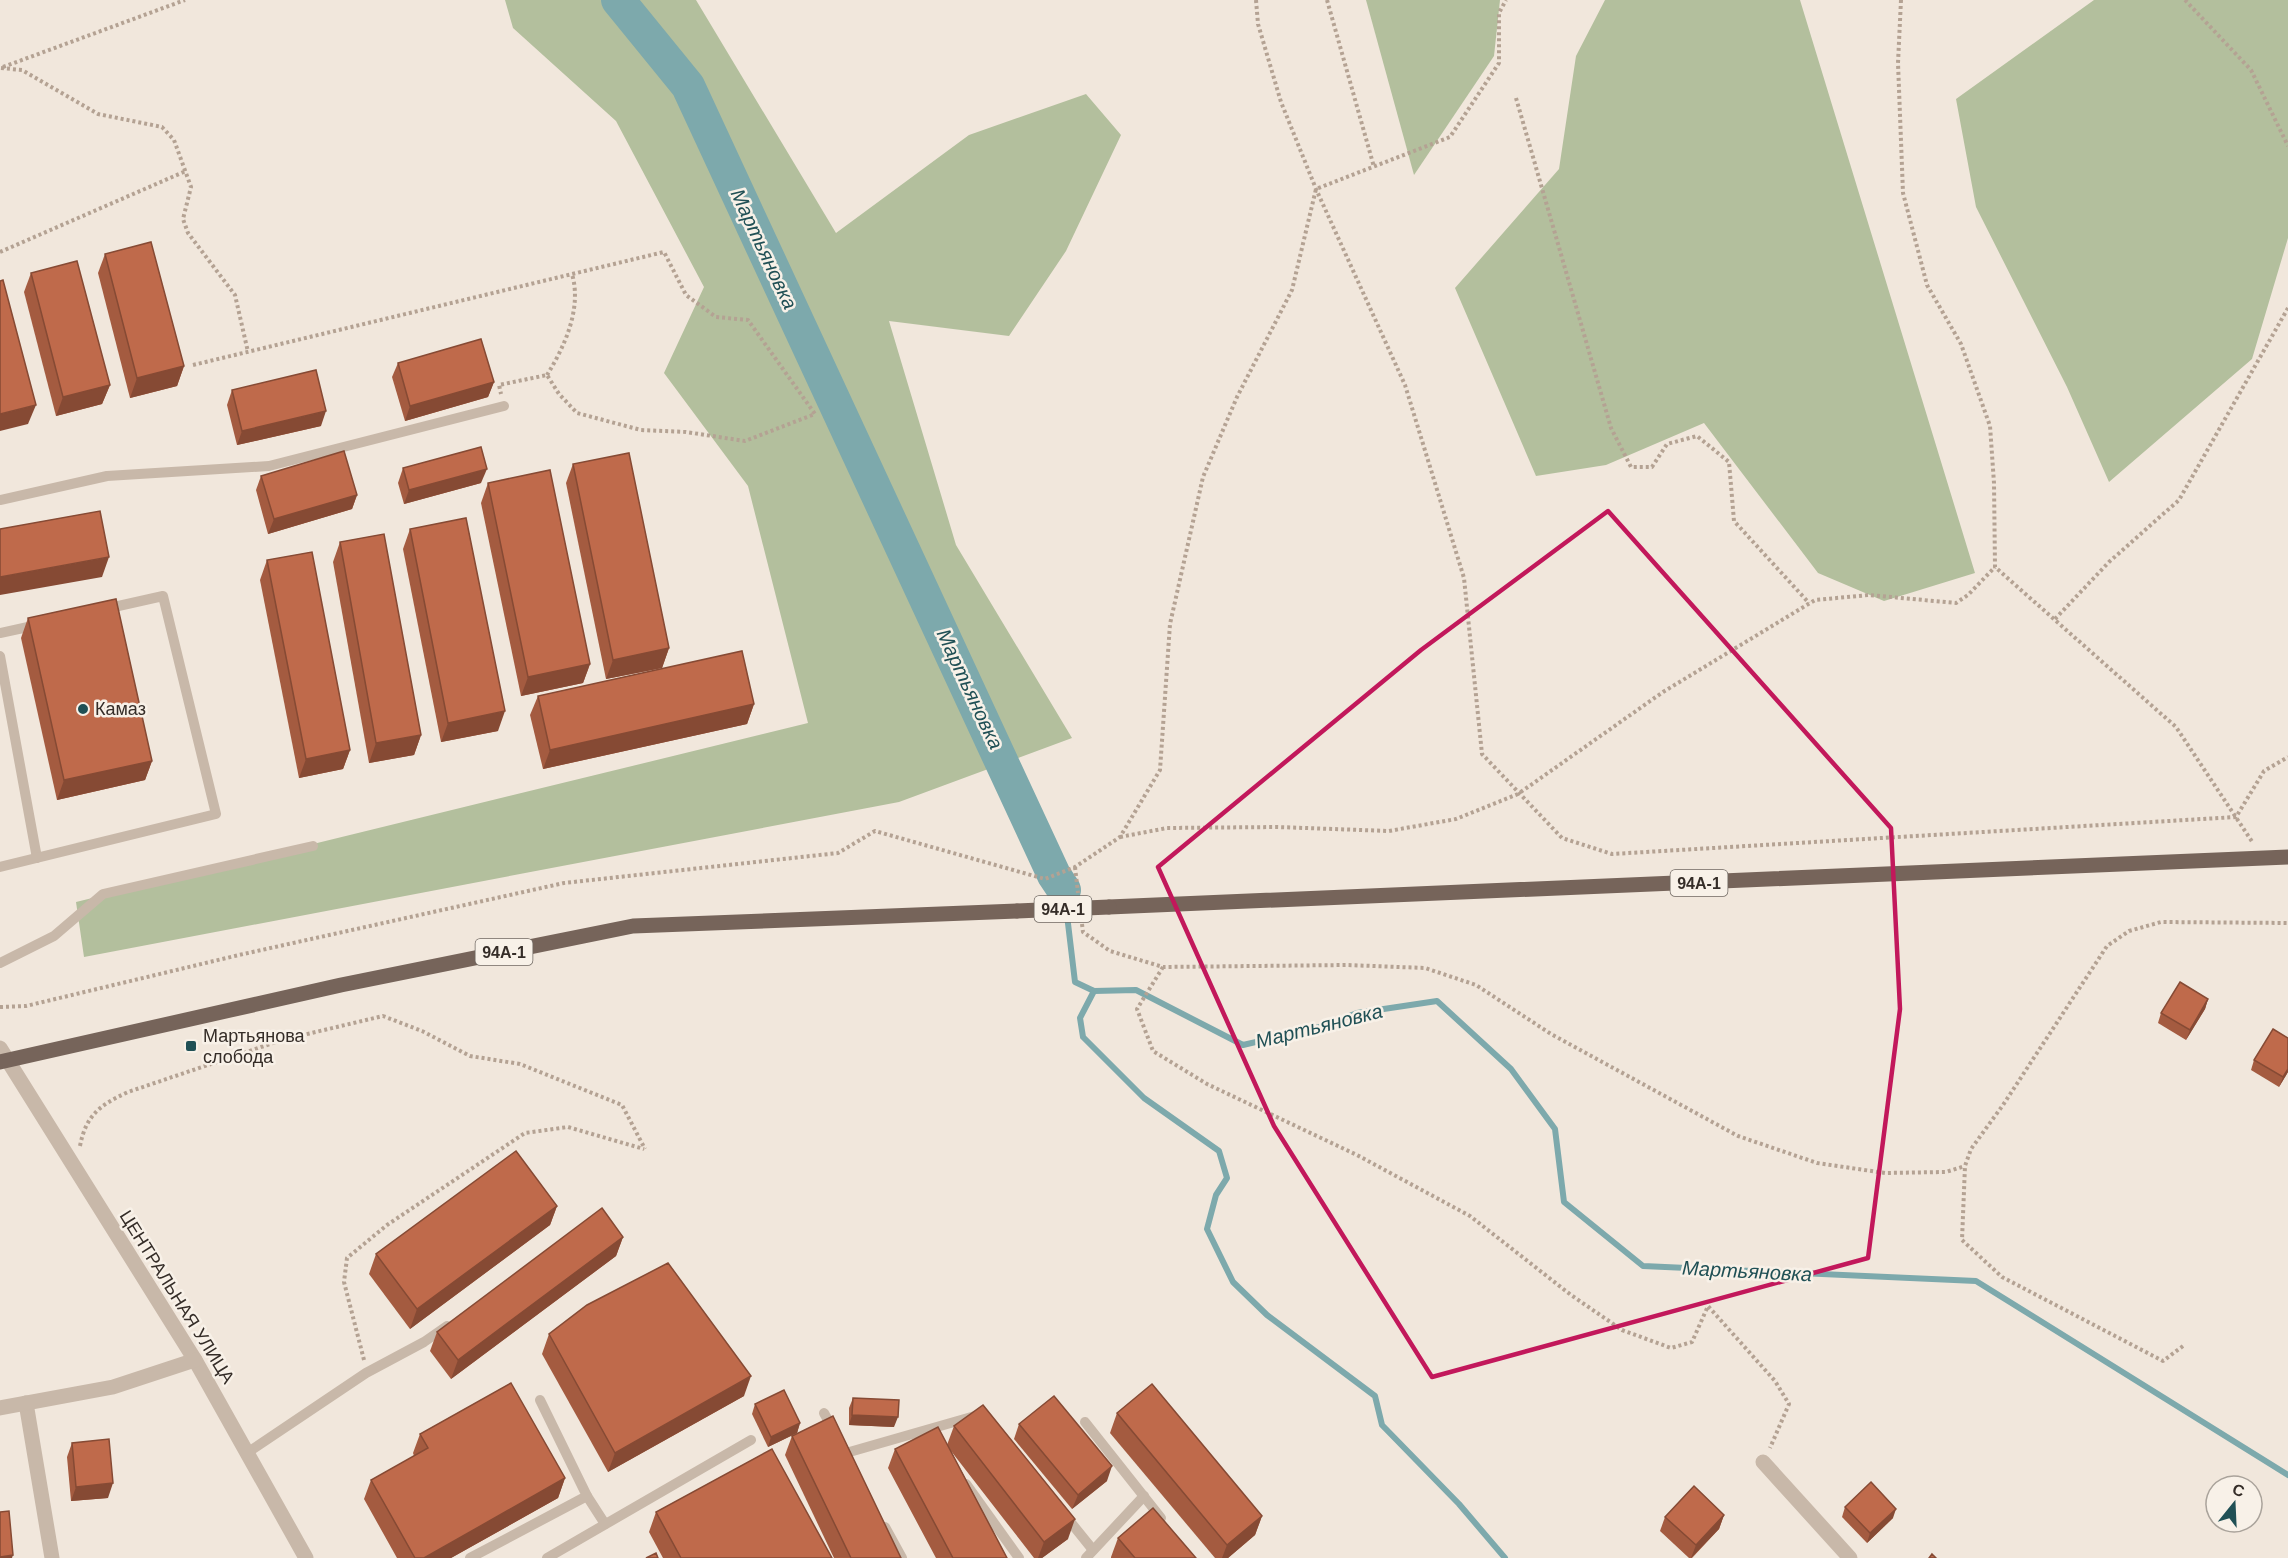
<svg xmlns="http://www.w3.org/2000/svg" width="2288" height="1558" font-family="Arial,sans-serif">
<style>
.green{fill:#b3bf9d}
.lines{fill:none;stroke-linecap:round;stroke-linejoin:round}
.stream{stroke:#7da9ac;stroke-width:6}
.river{stroke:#7da9ac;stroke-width:34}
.path{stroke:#b4a293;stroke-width:4;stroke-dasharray:3 3;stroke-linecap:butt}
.service{stroke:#c8b8a9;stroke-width:10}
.minor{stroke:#c8b8a9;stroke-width:15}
.primary{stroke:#76645a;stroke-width:15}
.primary-bridge{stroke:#76645a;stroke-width:15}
.wall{fill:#a45b40}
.shaded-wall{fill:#864a34}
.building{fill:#bf6a4b;stroke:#864a34;stroke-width:1.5}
.marked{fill:none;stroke:#c2185b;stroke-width:4.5;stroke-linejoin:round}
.poi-dot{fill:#205055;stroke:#f8f1e8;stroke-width:2}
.labels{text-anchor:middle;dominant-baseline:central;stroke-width:5;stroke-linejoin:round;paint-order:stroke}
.shield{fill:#f8f1e8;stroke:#706862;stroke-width:1.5}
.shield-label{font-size:16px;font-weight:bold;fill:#352d28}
.poi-label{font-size:18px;fill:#352d28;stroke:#f8f1e8;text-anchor:start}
.street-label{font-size:18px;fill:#352d28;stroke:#f8f1e8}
.water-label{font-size:20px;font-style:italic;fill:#205055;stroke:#f8f1e8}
</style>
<rect width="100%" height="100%" fill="#f1e7dc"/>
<g class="green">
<polygon points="505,0 696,0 836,233 969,135 1086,94 1121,135 1066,251 1009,336 889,321 956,545 1072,738 899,802 84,957 76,902 808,723 748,486 664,373 704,287 616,121 513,28"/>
<polygon points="1366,0 1500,0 1494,56 1414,175"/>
<polygon points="1605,0 1800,0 1975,573 1884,601 1818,573 1704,423 1606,465 1536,476 1455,288 1559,169 1576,56"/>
<polygon points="2094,0 2288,0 2288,238 2252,359 2109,482 2067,387 1976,207 1956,99"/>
</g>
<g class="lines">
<g class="stream">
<polyline points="1064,890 1075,982 1094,991 1136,990 1243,1045 1320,1027 1357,1013 1437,1001 1511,1069 1555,1129 1564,1202 1643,1266 1976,1281 2288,1475"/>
<polyline points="1094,991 1080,1018 1083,1037 1144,1098 1219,1151 1227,1178 1216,1195 1207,1229 1233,1282 1267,1315 1375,1396 1382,1425 1459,1504 1505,1558"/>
</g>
<polyline class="river" points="618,0 688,86 1054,875 1064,890"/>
<g class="path">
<polyline points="1256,0 1258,24 1281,102 1316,189 1405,385 1464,578 1482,754 1562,838 1612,854 2236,817 2264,771 2288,757"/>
<polyline points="1327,0 1374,167"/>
<polyline points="1901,0 1898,63 1903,193 1927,285 1961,344 1990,426 1994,483 1995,567 2176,727 2253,843"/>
<polyline points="2185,0 2251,70 2288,146"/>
<polyline points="3,67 185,0"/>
<polyline points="1,68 22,70 98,114 162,127 174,140 191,187 183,219 188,233 235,295 248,352"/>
<polyline points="1516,98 1611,428 1631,467 1652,467 1667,444 1697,436 1729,462 1734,521 1809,603"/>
<polyline points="0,252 186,171"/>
<polyline points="193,365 664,252 686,295 716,317 748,320 815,414 745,441 686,432 641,430 577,413 559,394 547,375 499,385 501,394"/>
<path d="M547 375C565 346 582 308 572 274"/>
<polyline points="2055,619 2109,562 2179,500 2288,308"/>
<polyline points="1120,837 1167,828 1277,827 1389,831 1456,819 1518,794 1663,692 1815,600 1869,595 1956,603 1968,595 1995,567"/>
<polyline points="1075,867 1078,893"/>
<polyline points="1082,924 1083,932 1110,951 1163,967 1347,965 1425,968 1476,985 1551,1034 1738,1136 1817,1163 1885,1173 1946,1172 1965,1166"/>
<polyline points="1163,967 1137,1009 1153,1051 1207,1084 1357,1155 1470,1216 1571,1295 1622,1330 1671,1348 1692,1342 1708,1306 1775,1381 1789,1404 1770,1448"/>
<polyline points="0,1007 26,1006 239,955 564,883 838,853 875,831 1045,879 1075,867 1120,837 1160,770 1170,624 1203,477 1237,397 1292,290 1316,189 1450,137 1499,63 1499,13 1506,0"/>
<path d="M80 1146C86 1115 100 1105 128 1092L282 1040 383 1016 422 1031 470 1056 520 1064 622 1105 645 1149"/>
<polyline points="2183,1346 2163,1361 2002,1277 1962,1240 1965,1166 1971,1149 2003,1105 2107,946 2129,931 2161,922 2288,923"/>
<polyline points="364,1360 344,1282 347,1258 387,1225 525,1133 568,1127 644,1149"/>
</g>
<g class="service">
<polyline points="0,500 107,476 269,466 504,406"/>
<polyline points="0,633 37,625"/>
<polyline points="0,656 37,858"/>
<polyline points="0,867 216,814 163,596 105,609"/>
<polyline points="0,963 54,936 103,894 313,846"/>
<polyline points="824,1413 834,1431"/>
<polyline points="1085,1422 1161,1518"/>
<polyline points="247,1453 366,1373 424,1342 447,1326"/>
<polyline points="846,1453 975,1416"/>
<polyline points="966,1484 1019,1558"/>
<polyline points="587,1496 605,1524"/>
<polyline points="1064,1514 1093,1550"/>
<polyline points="885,1527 902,1558"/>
<polyline points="470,1558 587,1496 540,1400"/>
<polyline points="547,1558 751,1440"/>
<polyline points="1086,1558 1144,1496"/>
</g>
<g class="minor">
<polyline points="0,1048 195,1360 306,1558"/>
<polyline points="26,1403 52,1558"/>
<polyline points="0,1408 113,1387 195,1360"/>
<polyline points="1763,1462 1850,1558"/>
</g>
<g class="primary">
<polyline points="1109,907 2288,857"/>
<polyline points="0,1062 341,985 633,926 1017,911"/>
</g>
<polyline class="primary-bridge" points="1017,911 1109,907"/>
</g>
<g class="wall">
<polygon points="105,254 184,366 177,386 130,398 98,273"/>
<polygon points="31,273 110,385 102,404 56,416 24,292"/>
<polygon points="398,363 494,382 488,397 405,421 392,377"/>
<polygon points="232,390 321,426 237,445 227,405"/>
<polygon points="573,464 669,648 662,668 606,679 566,483"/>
<polygon points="403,468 481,483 404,504 398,483"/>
<polygon points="261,476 357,495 352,509 268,534 256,490"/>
<polygon points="488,483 590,664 583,683 521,696 481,503"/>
<polygon points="410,529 498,731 441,742 403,549"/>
<polygon points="340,542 421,735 414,755 369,763 333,562"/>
<polygon points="267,560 350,750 343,769 299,778 260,580"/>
<polygon points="28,618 152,761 145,780 57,800 21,638"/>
<polygon points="538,696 754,704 747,724 543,769 530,715"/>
<polygon points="2208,999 2205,1009 2186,1040 2158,1023 2161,1013"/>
<polygon points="2254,1060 2288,1072 2279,1087 2251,1070"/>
<polygon points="557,1206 550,1225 410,1329 369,1274 376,1254"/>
<polygon points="623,1237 616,1256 451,1379 430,1351 437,1332"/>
<polygon points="549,1334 744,1396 608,1472 542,1354"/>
<polygon points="853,1398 894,1427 849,1425 849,1408"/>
<polygon points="755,1404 800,1423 797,1433 768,1447 752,1414"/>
<polygon points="1117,1413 1262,1516 1255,1535 1228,1558 1215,1558 1110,1433"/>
<polygon points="1019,1424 1107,1481 1072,1509 1014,1439"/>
<polygon points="954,1426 1068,1539 1042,1558 1034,1558 951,1451 1007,1558 936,1558 888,1468 895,1449 947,1445"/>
<polygon points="420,1434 565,1478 558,1498 451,1558 397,1558 364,1499 371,1480 414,1456 413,1453"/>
<polygon points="792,1436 901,1558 834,1558 785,1455"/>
<polygon points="72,1443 108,1498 71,1501 67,1457"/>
<polygon points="1845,1507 1893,1518 1867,1543 1842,1517"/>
<polygon points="656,1512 832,1558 663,1558 649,1532"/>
<polygon points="1724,1515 1719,1529 1692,1558 1689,1558 1660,1531 1665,1517"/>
<polygon points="1118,1538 1196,1558 1111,1558 1111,1557"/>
</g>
<g class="shaded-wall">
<polygon points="184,366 177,386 130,398 137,378"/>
<polygon points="494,382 488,397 405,421 410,406"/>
<polygon points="110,385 102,404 56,416 63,397"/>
<polygon points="36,405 28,424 0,431 0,414"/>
<polygon points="326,411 321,426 237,445 242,431"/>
<polygon points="487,469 481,483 404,504 409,490"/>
<polygon points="357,495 352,509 268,534 274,519"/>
<polygon points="109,557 102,577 0,595 0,577"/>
<polygon points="669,648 662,668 606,679 613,660"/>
<polygon points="590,664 583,683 521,696 528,677"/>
<polygon points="754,704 747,724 543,769 550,750"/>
<polygon points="505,711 498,731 441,742 448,723"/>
<polygon points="421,735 414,755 369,763 376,743"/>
<polygon points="350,750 343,769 299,778 306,759"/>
<polygon points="152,761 145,780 57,800 64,780"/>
<polygon points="2208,999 2205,1009 2186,1040 2190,1030"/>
<polygon points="2288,1069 2288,1072 2279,1087 2283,1077"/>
<polygon points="557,1206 550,1225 410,1329 417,1309"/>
<polygon points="623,1237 616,1256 451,1379 458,1360"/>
<polygon points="751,1376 744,1396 608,1472 615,1453"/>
<polygon points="852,1415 898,1417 894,1427 849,1425"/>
<polygon points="800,1423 797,1433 768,1447 771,1437"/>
<polygon points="1112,1466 1107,1481 1072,1509 1078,1495"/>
<polygon points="565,1478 558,1498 451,1558 424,1558"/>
<polygon points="113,1483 108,1498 71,1501 76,1487"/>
<polygon points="1896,1509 1893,1518 1867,1543 1870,1533"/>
<polygon points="1724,1515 1719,1529 1691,1558 1696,1545"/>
<polygon points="1262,1516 1255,1535 1228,1558 1222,1558 1227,1545"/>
<polygon points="1075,1519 1068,1539 1042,1558 1038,1558 1044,1542"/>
<polygon points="13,1555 12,1558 0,1558 0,1557"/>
</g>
<g class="building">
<polygon points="151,242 184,366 137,378 105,254"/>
<polygon points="77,261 110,385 63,397 31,273"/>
<polygon points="3,280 36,405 0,414 0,281"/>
<polygon points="481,339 494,382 410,406 398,363"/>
<polygon points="316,370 326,411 242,431 232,390"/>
<polygon points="481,447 487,469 409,490 403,468"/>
<polygon points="344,451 357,495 274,519 261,476"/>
<polygon points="629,453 669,648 613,660 573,464"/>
<polygon points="550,470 590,664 528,677 488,483"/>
<polygon points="100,511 109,557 0,577 0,529"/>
<polygon points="466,518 505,711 448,723 410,529"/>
<polygon points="384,534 421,735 376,743 340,542"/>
<polygon points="312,552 350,750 306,759 267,560"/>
<polygon points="116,599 152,761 64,780 28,618"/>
<polygon points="742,651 754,704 550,750 538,696"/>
<polygon points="2180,982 2208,999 2190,1030 2161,1013"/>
<polygon points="2273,1029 2288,1038 2288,1069 2283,1077 2254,1060"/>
<polygon points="516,1151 557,1206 417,1309 376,1254"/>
<polygon points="602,1208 623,1237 458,1360 437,1332"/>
<polygon points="668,1263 751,1376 615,1453 549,1334 587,1305"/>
<polygon points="511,1383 565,1478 424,1558 415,1558 371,1480 428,1448 420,1434"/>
<polygon points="1152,1384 1262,1516 1227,1545 1117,1413"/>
<polygon points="784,1390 800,1423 771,1437 755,1404"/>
<polygon points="1054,1396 1112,1466 1078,1495 1019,1424"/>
<polygon points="853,1398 899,1400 898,1417 852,1415"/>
<polygon points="983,1405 1075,1519 1044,1542 954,1426"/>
<polygon points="833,1416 901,1558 851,1558 792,1436"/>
<polygon points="938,1427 1007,1558 953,1558 895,1449"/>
<polygon points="109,1439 113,1483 76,1487 72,1443"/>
<polygon points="772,1449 832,1558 681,1558 656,1512"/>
<polygon points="1871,1482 1896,1509 1870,1533 1845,1507"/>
<polygon points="1694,1486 1724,1515 1696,1545 1665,1517"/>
<polygon points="1153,1508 1196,1558 1135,1558 1118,1538"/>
<polygon points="9,1511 13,1555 0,1557 0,1512"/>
<polygon points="656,1553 658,1558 646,1558"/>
<polygon points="1932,1554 1936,1558 1929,1558"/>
</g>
<path class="marked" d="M1608 511 1891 828 1900 1009 1868 1258 1432 1377 1274 1126 1158 867 1421 650Z"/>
<g class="poi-dot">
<circle cx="83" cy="709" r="6"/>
<rect x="185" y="1040" width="12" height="12" rx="3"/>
</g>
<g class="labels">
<g class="shield">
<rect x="1670.5" y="870" width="57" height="26" rx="4.5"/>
<rect x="1034.5" y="896" width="57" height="26" rx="4.5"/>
<rect x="475.5" y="939" width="57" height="26" rx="4.5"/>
</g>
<g class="shield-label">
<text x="1699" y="883">94А-1</text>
<text x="1063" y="909">94А-1</text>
<text x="504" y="952">94А-1</text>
</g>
<g class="poi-label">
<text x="95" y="709">Камаз</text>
<text x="203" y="1036">Мартьянова<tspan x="203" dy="21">слобода</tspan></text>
</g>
<g class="street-label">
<text transform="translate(177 1297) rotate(58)">ЦЕНТРАЛЬНАЯ УЛИЦА</text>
</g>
<g class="water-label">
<text transform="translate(764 249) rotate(65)">Мартьяновка</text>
<text transform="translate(970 689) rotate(65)">Мартьяновка</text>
<text transform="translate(1319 1026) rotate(-14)">Мартьяновка</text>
<text transform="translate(1747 1271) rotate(3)">Мартьяновка</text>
</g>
</g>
<g transform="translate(2234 1504) rotate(18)"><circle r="28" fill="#f8f1e8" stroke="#aaa39b" stroke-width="1.5"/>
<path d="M0-4.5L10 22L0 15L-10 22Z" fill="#205055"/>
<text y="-9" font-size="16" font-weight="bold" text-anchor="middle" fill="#352d28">С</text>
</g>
</svg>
